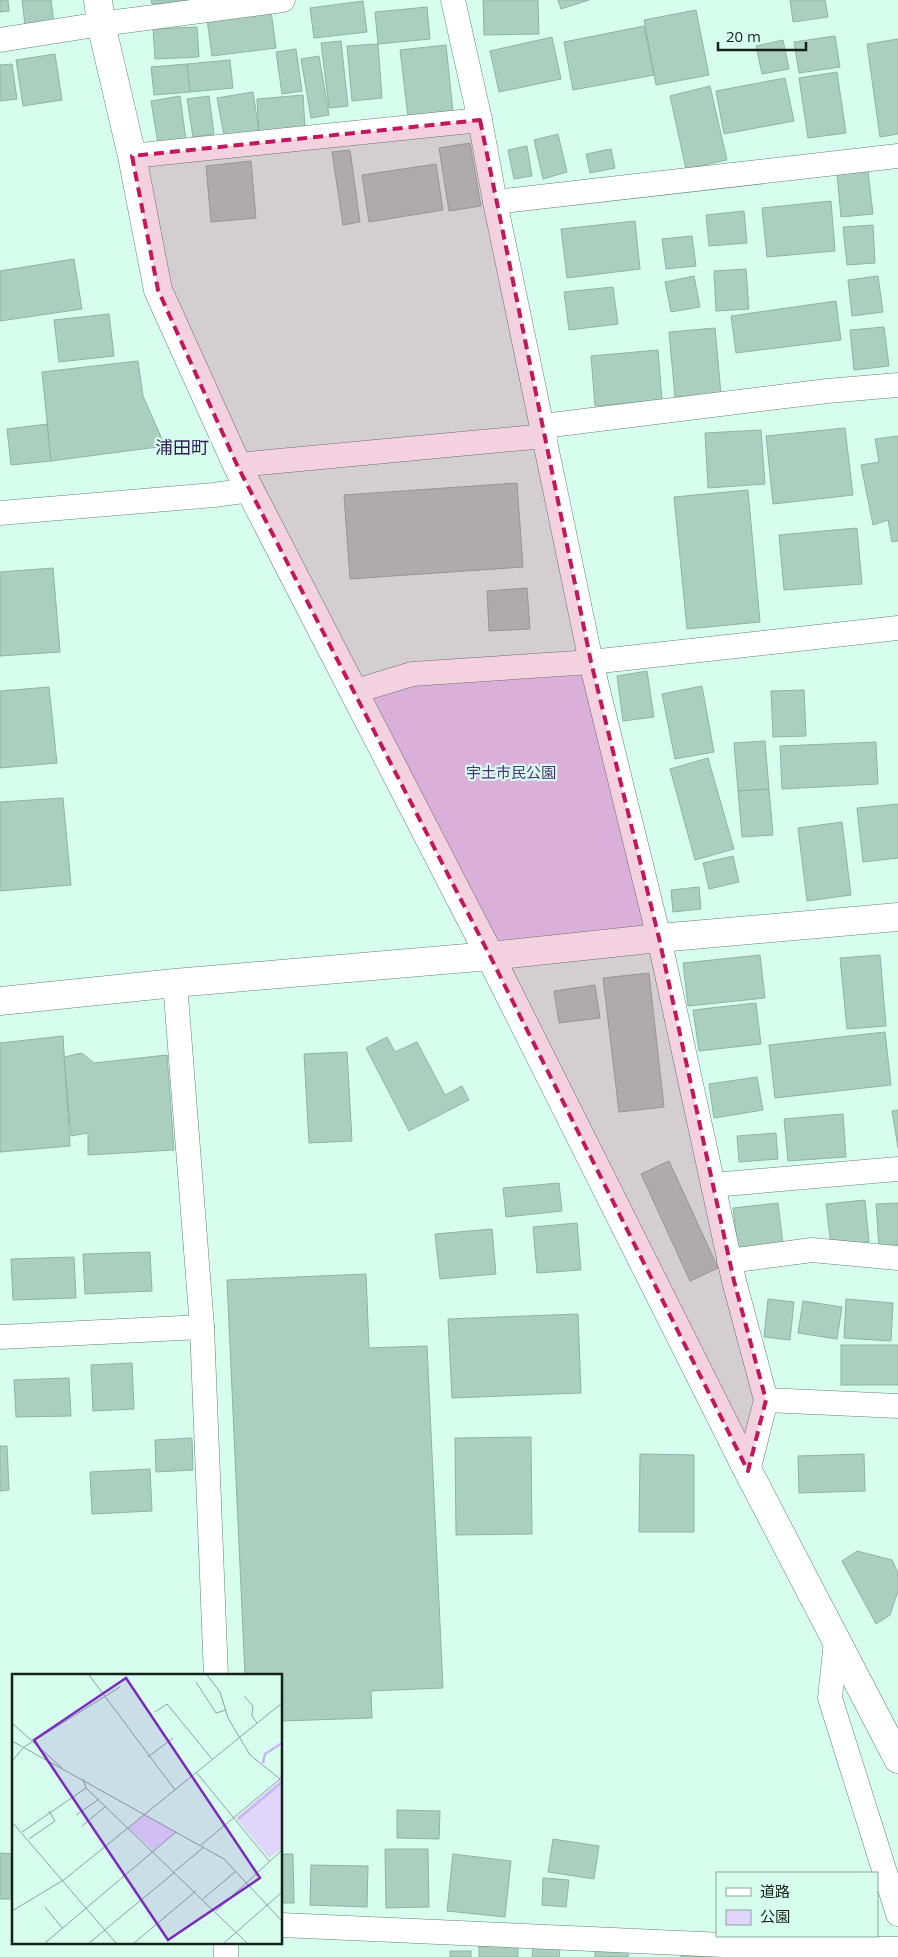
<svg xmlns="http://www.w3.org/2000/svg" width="898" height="1957" font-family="'Open Sans','Noto Sans JP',sans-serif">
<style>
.green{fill:#e0d6fb}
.building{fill:#aacfc1;stroke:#8fb3a5}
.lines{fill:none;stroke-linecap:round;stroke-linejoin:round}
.street-casing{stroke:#608375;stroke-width:25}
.secondary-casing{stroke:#608375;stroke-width:29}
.street{stroke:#fff;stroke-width:24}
.secondary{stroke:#fff;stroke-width:28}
.marked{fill:#c2185b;fill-opacity:0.2;stroke:#c2185b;stroke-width:4;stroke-dasharray:10 6;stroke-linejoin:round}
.labels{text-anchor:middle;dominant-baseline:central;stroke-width:4.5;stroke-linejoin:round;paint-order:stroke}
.park-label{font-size:15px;fill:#4c317a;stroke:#d7fdee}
.quarter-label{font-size:18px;fill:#311b55;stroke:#d7fdee}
.inset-river{fill:none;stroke:#c7b6f4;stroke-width:2.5}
.inset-road{fill:none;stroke:#89a59a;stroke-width:1}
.view{fill:#7b2cbf;fill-opacity:0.15;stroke:#7b2cbf;stroke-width:2.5}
.inset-edge{fill:none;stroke:#14221c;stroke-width:2.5}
</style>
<rect width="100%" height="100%" fill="#d7fdee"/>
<polygon class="green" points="591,662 659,938 490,956 353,692"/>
<g class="building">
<polygon points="0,0 8,0 9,11 0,12"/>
<polygon points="22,0 51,0 54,23 25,25"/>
<polygon points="151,0 186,0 186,1 152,4"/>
<polygon points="483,0 538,0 539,34 484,35"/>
<polygon points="558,0 589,0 561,9"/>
<polygon points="790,0 825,0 828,17 793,22"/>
<polygon points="363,1 367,32 314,38 310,8"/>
<polygon points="427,7 430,39 378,44 375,12"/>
<polygon points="696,10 709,75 656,85 644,20"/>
<polygon points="271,11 276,48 212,56 207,19"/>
<polygon points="644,26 654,75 573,90 564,42"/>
<polygon points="197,27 199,57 155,59 153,29"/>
<polygon points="835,36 840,67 799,73 794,42"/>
<polygon points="552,37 561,79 499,92 490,51"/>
<polygon points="898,39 898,134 880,137 867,44"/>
<polygon points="783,40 789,69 762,74 756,46"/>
<polygon points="341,41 348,106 329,108 321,43"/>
<polygon points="378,44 382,98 352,101 347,46"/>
<polygon points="446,45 453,112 408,117 400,50"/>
<polygon points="296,49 302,91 282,94 276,52"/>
<polygon points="55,54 62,100 23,106 16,60"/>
<polygon points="319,56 329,115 311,118 301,59"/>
<polygon points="230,60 233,88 190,92 187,64"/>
<polygon points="12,64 17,99 0,101 0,65"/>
<polygon points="187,64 190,92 154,95 151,67"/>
<polygon points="837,72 846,133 808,138 799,78"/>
<polygon points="785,78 794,121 724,134 716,91"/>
<polygon points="710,86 727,160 686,169 670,96"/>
<polygon points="253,92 259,131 224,136 217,98"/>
<polygon points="303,95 305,127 259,131 257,99"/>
<polygon points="180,96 186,140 158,144 151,101"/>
<polygon points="209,96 214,134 193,137 187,99"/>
<polygon points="558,134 567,172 543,179 534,140"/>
<polygon points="470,143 481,206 449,211 439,148"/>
<polygon points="527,146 532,176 514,179 508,150"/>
<polygon points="611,149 615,168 590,173 586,154"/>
<polygon points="350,150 360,222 343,225 332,152"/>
<polygon points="251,161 256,218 211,222 206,166"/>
<polygon points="436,164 443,210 369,222 362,175"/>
<polygon points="868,171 873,214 841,217 837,174"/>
<polygon points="831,201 835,251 767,257 762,208"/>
<polygon points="744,211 747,243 709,246 706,215"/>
<polygon points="635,221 640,269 567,278 561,229"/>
<polygon points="873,225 875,263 847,265 843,227"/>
<polygon points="692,236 696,266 666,269 662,239"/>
<polygon points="74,259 82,309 0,321 0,271"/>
<polygon points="746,269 749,309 716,311 714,271"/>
<polygon points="694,276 700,307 671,312 665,282"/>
<polygon points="878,276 883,312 852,316 848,280"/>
<polygon points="613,287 618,324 569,330 564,292"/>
<polygon points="836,301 841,340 736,353 731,316"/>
<polygon points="109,314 114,356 59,362 54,320"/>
<polygon points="884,327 889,366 854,370 850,330"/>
<polygon points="715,328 721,394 675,397 669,332"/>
<polygon points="658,350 662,400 595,406 591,356"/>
<polygon points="138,361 143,396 165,446 51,461 42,372"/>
<polygon points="47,424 51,461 11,465 7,429"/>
<polygon points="845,428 853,495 773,504 766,436"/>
<polygon points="761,430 765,484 708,488 705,433"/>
<polygon points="898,436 898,541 892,542 888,520 873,525 861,465 879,462 875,439"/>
<polygon points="517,483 523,567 350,579 344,495"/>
<polygon points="748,490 760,622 687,629 674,497"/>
<polygon points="857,528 862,584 784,590 779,535"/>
<polygon points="53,568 60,652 0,656 0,572"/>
<polygon points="527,588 530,629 489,631 487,591"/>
<polygon points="647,671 654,717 623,721 617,676"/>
<polygon points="702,686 714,752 675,759 662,694"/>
<polygon points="49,687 57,763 0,768 0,691"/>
<polygon points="804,690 806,736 773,737 771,691"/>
<polygon points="765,741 769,789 738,791 734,743"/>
<polygon points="876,742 878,784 782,789 780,746"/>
<polygon points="708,758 734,849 695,860 670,769"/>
<polygon points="769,789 773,835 742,837 738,791"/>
<polygon points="63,798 71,885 0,891 0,802"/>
<polygon points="898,804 898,858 863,862 857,808"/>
<polygon points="842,822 851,895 807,901 798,828"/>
<polygon points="733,856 739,882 709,889 703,863"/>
<polygon points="699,887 701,909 673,912 671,890"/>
<polygon points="760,955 765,998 688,1006 683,963"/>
<polygon points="880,955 886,1026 847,1029 840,958"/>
<polygon points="649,973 664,1107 619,1112 603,978"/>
<polygon points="595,985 600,1018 559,1023 554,991"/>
<polygon points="756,1003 761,1044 699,1051 693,1010"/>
<polygon points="885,1032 891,1085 775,1098 769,1045"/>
<polygon points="63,1036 70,1146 0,1152 0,1043"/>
<polygon points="387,1037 395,1052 417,1042 445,1095 462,1086 469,1100 409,1131 366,1048"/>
<polygon points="347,1052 352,1141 309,1143 304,1054"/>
<polygon points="82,1053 94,1063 167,1055 174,1150 88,1155 88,1133 71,1136 64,1057"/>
<polygon points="757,1077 763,1110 714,1118 709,1084"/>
<polygon points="898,1110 898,1148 892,1111"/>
<polygon points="843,1114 846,1157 788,1161 784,1119"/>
<polygon points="776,1133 778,1159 739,1162 737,1136"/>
<polygon points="669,1161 718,1268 690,1281 641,1174"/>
<polygon points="559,1183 562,1211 506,1217 503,1188"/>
<polygon points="865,1200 869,1242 831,1246 826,1204"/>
<polygon points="778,1203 783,1244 738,1249 733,1208"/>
<polygon points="898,1203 898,1245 879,1247 876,1204"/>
<polygon points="577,1223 581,1270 537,1273 533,1227"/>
<polygon points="492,1229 496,1274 440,1279 435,1234"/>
<polygon points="150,1252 152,1291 85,1294 83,1254"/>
<polygon points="74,1257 76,1298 13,1300 11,1259"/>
<polygon points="366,1274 369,1348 427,1346 443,1688 371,1691 372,1718 282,1721 281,1676 245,1676 227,1280"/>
<polygon points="768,1299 794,1302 790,1340 764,1337"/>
<polygon points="846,1299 893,1303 891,1341 844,1338"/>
<polygon points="803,1301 842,1307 837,1339 798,1333"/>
<polygon points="578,1314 581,1393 452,1398 448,1319"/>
<rect x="841" y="1345" width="57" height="40"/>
<polygon points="132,1363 134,1409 93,1411 91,1365"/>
<polygon points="69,1378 71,1416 16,1417 14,1380"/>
<polygon points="531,1437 532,1534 456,1535 455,1438"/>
<polygon points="192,1438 193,1470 156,1472 155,1440"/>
<polygon points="0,1446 7,1446 9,1490 0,1491"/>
<polygon points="640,1454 694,1455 694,1532 639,1532"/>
<polygon points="864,1454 865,1491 799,1493 798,1456"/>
<polygon points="150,1469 152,1511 92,1514 90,1472"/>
<polygon points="857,1551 892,1560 898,1573 898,1591 890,1615 876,1624 842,1561"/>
<polygon points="397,1810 440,1811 439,1839 397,1838"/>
<polygon points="553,1839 599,1846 594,1879 548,1872"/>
<polygon points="385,1849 428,1849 429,1907 386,1908"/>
<polygon points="0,1853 14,1854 14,1899 0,1899"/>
<polygon points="281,1854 293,1854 294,1903 281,1903"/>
<polygon points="453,1854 511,1861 505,1917 447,1911"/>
<polygon points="311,1865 368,1866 367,1907 310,1905"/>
<polygon points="543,1878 569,1880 566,1907 542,1905"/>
<rect x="479" y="1946" width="39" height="11"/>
<polygon points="533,1946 560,1949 559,1957 532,1957"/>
<polygon points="628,1949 628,1957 595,1957 595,1950"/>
<polygon points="681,1949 721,1950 721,1957 681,1957"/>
<rect x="450" y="1951" width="21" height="6"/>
</g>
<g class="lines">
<defs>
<g id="street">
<polyline points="453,0 480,120 495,202 591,662 659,938 734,1281 766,1400 748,1471"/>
<polyline points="0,40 101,24 283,0"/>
<polyline points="132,156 480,120"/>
<polyline points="495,202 898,156"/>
<polyline points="543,426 827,391 898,385"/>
<polyline points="237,465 545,436"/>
<polyline points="0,513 214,495 250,490"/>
<polyline points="353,692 412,674 591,662 898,628"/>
<polyline points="175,983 202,1327 216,1676"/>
<polyline points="713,1185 898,1169"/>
<polyline points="729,1261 812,1250 898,1258"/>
<polyline points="0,1337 202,1327"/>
<polyline points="766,1400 898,1406"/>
<polyline points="836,1641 830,1698 898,1914"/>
<polyline points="281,1925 768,1947 898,1949"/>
<polyline points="226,1943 226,1957"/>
</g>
<g id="secondary">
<polyline points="98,0 101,24 132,156 158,290 237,465 490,956 748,1471 898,1759"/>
<polyline points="0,1001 175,983 490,956 659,938 898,917"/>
</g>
</defs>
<use href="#street" class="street-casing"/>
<use href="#secondary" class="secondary-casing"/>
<use href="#street" class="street"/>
<use href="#secondary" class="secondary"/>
</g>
<path class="marked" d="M480 120 591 662 659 938 734 1281 766 1400 748 1471 490 956 237 465 158 290 132 156Z"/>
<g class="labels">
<g class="park-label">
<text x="511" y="772">宇土市民公園</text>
</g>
<g class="quarter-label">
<text x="182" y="447">浦田町</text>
</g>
</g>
<g transform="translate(12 1674)">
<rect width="270" height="270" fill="#d7fdee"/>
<path d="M267 99 270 100V174L257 184 224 144 268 106ZM132 140 164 158 142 177 116 154Z" fill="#e0d6fb"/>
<path class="inset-river" d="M251 89 253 80 270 69M226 145 270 108"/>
<path class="inset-road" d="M77 1 163 116M184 8 204 39 214 36M232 22 241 32 240 42 245 49M143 38 155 30 200 85M0 49 50 94M0 67 212 185 270 247M136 83 161 64M0 87 12 73 108 13M184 98 258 188M71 105 74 114 235 269M64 141 87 125M0 148 104 269M70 152 94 132M10 158 74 114M17 165 43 147 37 137M189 171 268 105 238 81 216 44 208 18 195 1M163 197 192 173M191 225 224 197M33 233 51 255M0 237 53 205 270 29M204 237 270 176M33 269 164 158M77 269 163 198M122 269 184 217M212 269 270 218"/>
<path class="view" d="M114 4 248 204 156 266 22 66Z"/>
<rect width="270" height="270" class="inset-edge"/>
</g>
<rect x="716" y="1872" width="162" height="65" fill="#d7fdee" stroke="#89a59a"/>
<rect x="726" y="1888" width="25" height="8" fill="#ffffff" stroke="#89a59a"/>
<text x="760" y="1897" font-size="15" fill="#14221c">道路</text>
<rect x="726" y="1910" width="25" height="15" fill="#e0d6fb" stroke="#89a59a"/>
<text x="760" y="1922" font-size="15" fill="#14221c">公園</text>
<path d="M718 42v8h88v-8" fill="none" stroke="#14221c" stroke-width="2.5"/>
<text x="726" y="42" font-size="15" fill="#14221c" stroke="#d7fdee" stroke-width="4" paint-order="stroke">20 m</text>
</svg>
